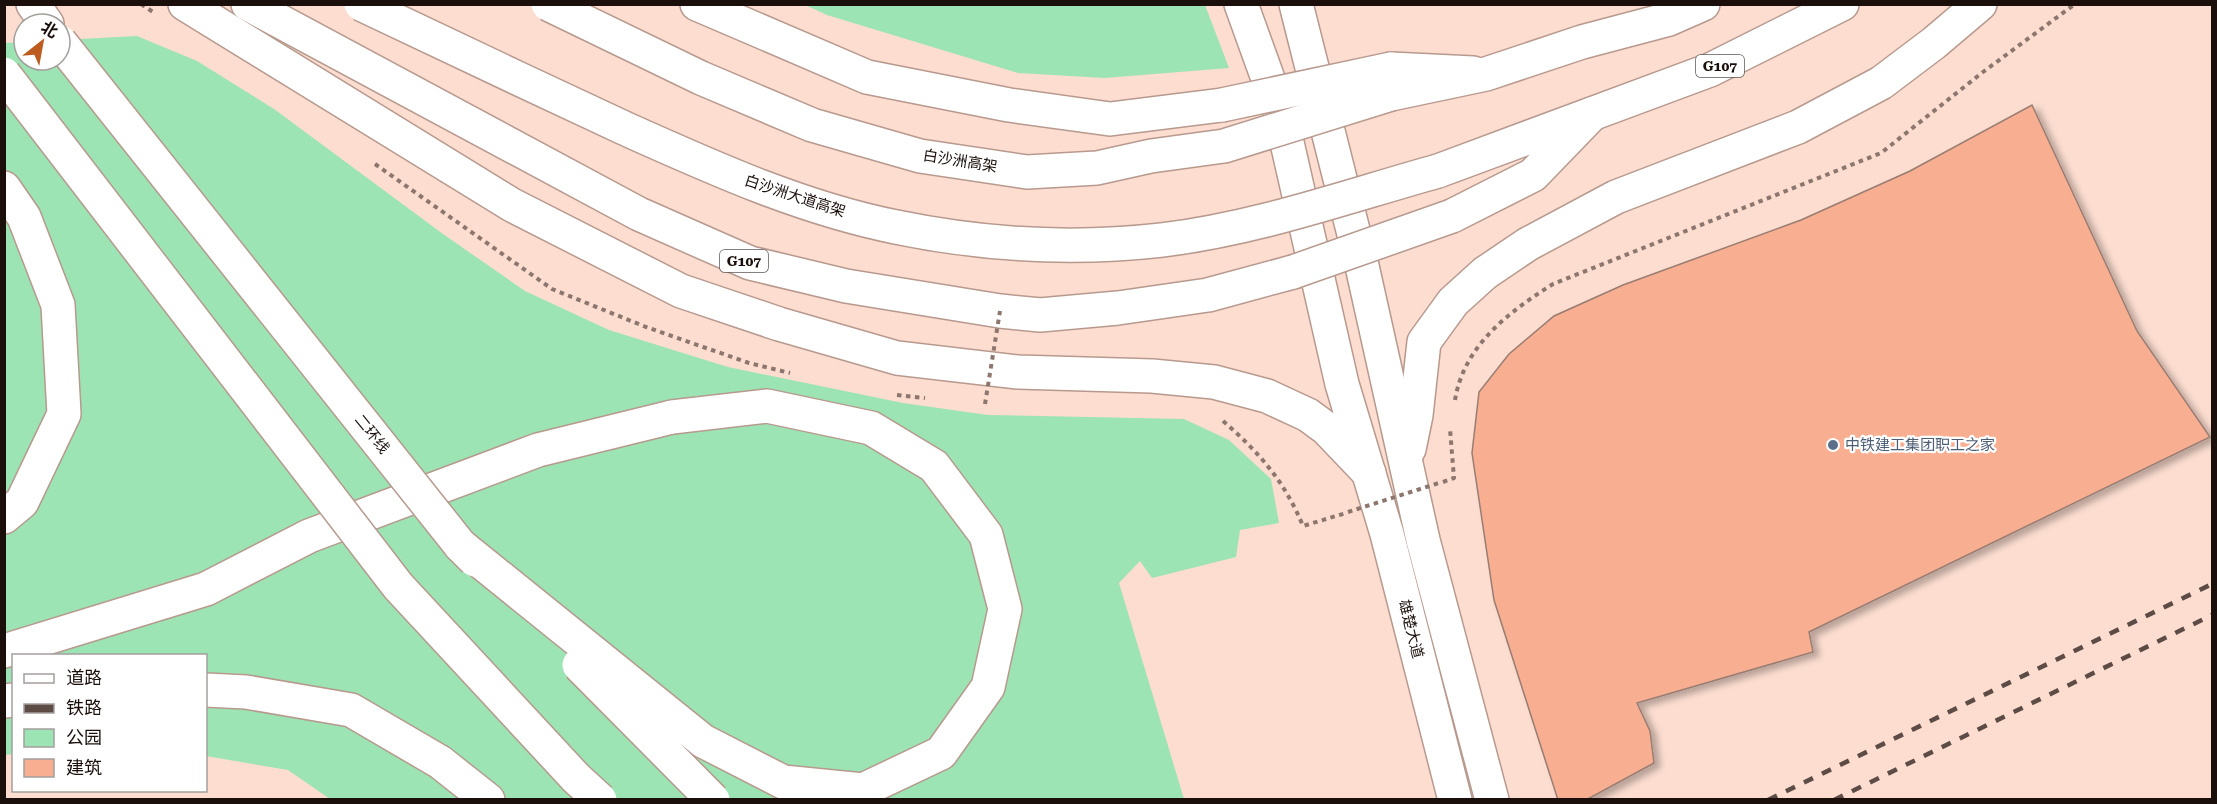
<svg xmlns="http://www.w3.org/2000/svg" width="2217" height="804" font-family="'Roboto Serif','Noto Sans SC',serif">
<style>
.green{fill:#9ce4b3}
.building{fill:#f8ae91;stroke:#997d72;stroke-width:1.5;filter:url(#shadow)}
.lines{fill:none;stroke-linecap:round;stroke-linejoin:round}
.primary-casing{stroke:#b7998e;stroke-width:36}
.highway-casing{stroke:#b7998e;stroke-width:36}
.path{stroke:#8c766e;stroke-width:4;stroke-dasharray:4.5 4.5;stroke-linecap:butt}
.primary{stroke:#fff;stroke-width:33}
.highway{stroke:#fff;stroke-width:33}
.rail{stroke:#5d4c46;stroke-width:4.5;stroke-dasharray:10 10;stroke-linecap:butt}
.primary-bridge-casing{stroke:#b7998e;stroke-width:36;stroke-linecap:butt}
.highway-bridge-casing{stroke:#b7998e;stroke-width:36;stroke-linecap:butt}
.path-bridge{stroke:#8c766e;stroke-width:4;stroke-dasharray:4.5 4.5;stroke-linecap:butt}
.primary-bridge{stroke:#fff;stroke-width:33}
.highway-bridge{stroke:#fff;stroke-width:33}
.service-dot{fill:#5c6f8a;stroke:#fff;stroke-width:2}
.labels{text-anchor:middle;dominant-baseline:central;stroke-width:4.5;stroke-linejoin:round;paint-order:stroke}
.shield{fill:#fff;stroke:#5f5754;stroke-width:1.5}
.shield-label{font-size:14px;font-weight:bold;fill:#1a0f0b}
.street-label{font-size:15px;fill:#1a0f0b;stroke:#fff}
.service-label{font-size:15px;fill:#4e5e75;stroke:#fff;text-anchor:start}
</style>
<defs>
<filter id="shadow"><feDropShadow dx="6" dy="4" stdDeviation="3" flood-color="#0004"/></filter>
</defs>
<rect width="100%" height="100%" fill="#fcddd0"/>
<g class="green">
<polygon points="805,5 1205,5 1229,68 1105,78 1018,73 827,15"/>
<polygon points="137,36 197,61 274,109 443,234 525,291 609,330 728,367 903,403 988,415 1184,419 1229,440 1271,479 1279,523 1240,530 1236,557 1152,578 1140,561 1119,583 1184,799 330,799 288,770 206,756 206,656 14,656 13,754 5,755 4,43 24,42 24,60 60,60 60,40"/>
</g>
<polygon class="building" points="2032,105 2137,331 2210,437 1809,632 1813,652 1637,703 1650,731 1654,763 1586,800 1558,800 1494,600 1472,453 1479,392 1509,354 1554,316 1623,285 1801,220 1910,171"/>
<g class="lines">
<defs>
<g id="primary">
<polyline points="185,4 512,205 681,291 779,324 897,358 1018,372 1152,376 1214,382 1267,396 1308,415 1327,429 1369,473"/>
<polyline points="248,4 639,214 750,263 846,286 1000,311 1040,315 1118,308 1208,295 1293,272"/>
<polyline points="697,4 867,77 1009,105 1110,119 1222,105"/>
<polyline points="1241,4 1280,112 1342,384 1387,534 1455,800"/>
<polyline points="1296,4 1362,266 1423,540 1492,800"/>
<polyline points="1391,69 1473,73"/>
<polyline points="1452,216 1533,175 1592,114"/>
<polyline points="1409,449 1416,415 1424,342 1453,302 1485,273 1528,244 1616,197 1798,127 1881,83 1934,43 1980,4"/>
</g>
<g id="highway">
<polyline points="33,4 47,24"/>
<polyline points="1391,94 1486,74 1582,42 1669,19 1703,4"/>
<polyline points="1438,171 1710,70 1842,4"/>
<polyline points="4,188 24,217 58,305 64,414 22,502 4,517"/>
<polyline points="4,651 206,589 309,536 538,450 672,417"/>
<polyline points="4,701 14,700"/>
<polyline points="440,762 488,800"/>
</g>
</defs>
<use href="#primary" class="primary-casing"/>
<use href="#highway" class="highway-casing"/>
<g class="path">
<polyline points="141,4 153,12"/>
<polyline points="375,164 552,289 646,327 749,363 790,373"/>
<polyline points="897,395 925,398"/>
<path d="M1455 400C1464 345 1509 312 1553 284L1881 153 1983 72 2075 4"/>
<path d="M1223 421C1259 452 1285 482 1303 526L1346 513"/>
<polyline points="1443,482 1454,478 1450,429"/>
</g>
<use href="#primary" class="primary"/>
<use href="#highway" class="highway"/>
<g class="rail">
<polyline points="1768,800 2212,584"/>
<polyline points="1834,800 2212,615"/>
</g>
<defs>
<g id="primary-bridge">
<polyline points="1222,105 1391,69"/>
<polyline points="1293,272 1452,216"/>
</g>
<g id="highway-bridge">
<path d="M361 4C449 46 536 87 624 128 711 167 801 208 896 227 983 245 1074 250 1162 240 1256 229 1348 196 1438 171"/>
<polyline points="548,4 701,78 812,125 920,156 1027,172 1097,168 1151,156 1224,146 1391,94"/>
<polyline points="60,42 460,545 475,560"/>
<polyline points="4,74 398,586 576,778 600,800"/>
<polyline points="460,545 703,741 783,782 863,790 941,753 988,687 1005,609 986,535 934,466 871,428 767,406 672,417"/>
<polyline points="579,665 713,800"/>
<polyline points="206,690 246,692 351,710 440,762"/>
</g>
</defs>
<use href="#primary-bridge" class="primary-bridge-casing"/>
<use href="#highway-bridge" class="highway-bridge-casing"/>
<g class="path-bridge">
<polyline points="985,404 1000,311"/>
<polyline points="1348,512 1442,482"/>
</g>
<use href="#primary-bridge" class="primary-bridge"/>
<use href="#highway-bridge" class="highway-bridge"/>
</g>
<circle class="service-dot" cx="1833" cy="445" r="6"/>
<g class="labels">
<g class="shield">
<rect x="1696" y="55" width="48" height="22" rx="4.5"/>
<rect x="720" y="250" width="48" height="22" rx="4.5"/>
</g>
<g class="shield-label">
<text x="1720" y="66">G107</text>
<text x="744" y="261">G107</text>
</g>
<g class="street-label">
<text transform="translate(960 161) rotate(9)">白沙洲高架</text>
<text transform="translate(795 196) rotate(18)">白沙洲大道高架</text>
<text transform="translate(372 434) rotate(51)">二环线</text>
<text transform="translate(1411 629) rotate(76)">雄楚大道</text>
</g>
<g class="service-label">
<text x="1845" y="445">中铁建工集团职工之家</text>
</g>
</g>
<rect width="2217" height="804" fill="none" stroke="#1a0f0b" stroke-width="12"/>
<rect x="12" y="654" width="195" height="138" fill="#ffffff" stroke="#a39f9d" stroke-width="1.5"/>
<rect x="24" y="674" width="30" height="9" fill="#ffffff" stroke="#a39f9d" stroke-width="1.5"/>
<text x="66" y="684" font-size="18" fill="#1a0f0b">道路</text>
<rect x="24" y="704" width="30" height="9" fill="#5d4c46" stroke="#a39f9d" stroke-width="1.5"/>
<text x="66" y="714" font-size="18" fill="#1a0f0b">铁路</text>
<rect x="24" y="729" width="30" height="18" fill="#9ce4b3" stroke="#a39f9d" stroke-width="1.5"/>
<text x="66" y="744" font-size="18" fill="#1a0f0b">公园</text>
<rect x="24" y="759" width="30" height="18" fill="#f8ae91" stroke="#a39f9d" stroke-width="1.5"/>
<text x="66" y="774" font-size="18" fill="#1a0f0b">建筑</text>
<g transform="translate(42 42) rotate(31)"><circle r="28" fill="#ffffff" stroke="#a39f9d" stroke-width="1.5"/>
<path d="M0-4.5L10 22L0 15L-10 22Z" fill="#bd5c1e"/>
<text y="-9" font-size="16" font-weight="bold" text-anchor="middle" fill="#1a0f0b">北</text>
</g>
</svg>
